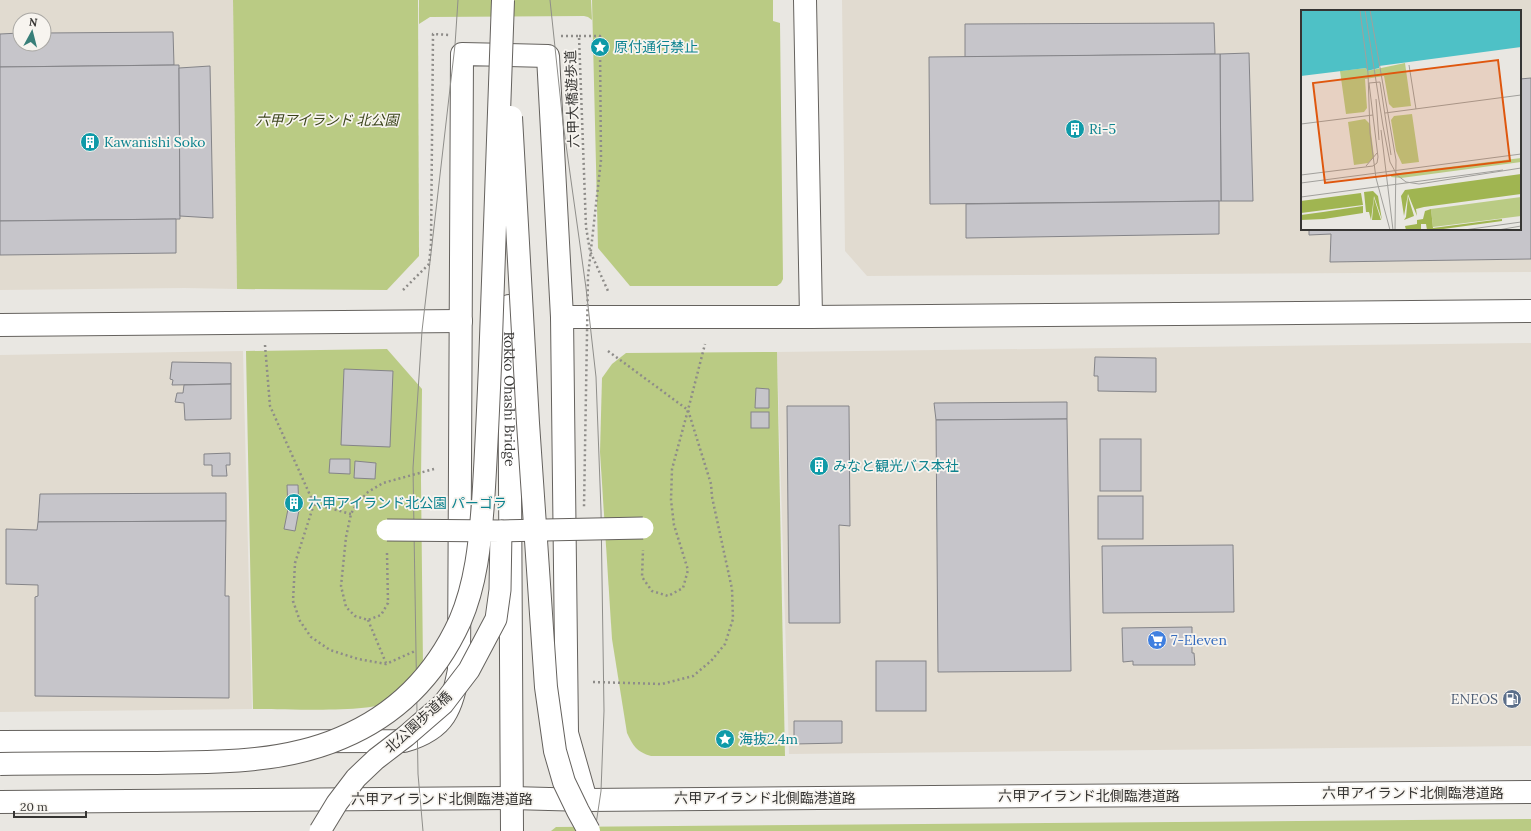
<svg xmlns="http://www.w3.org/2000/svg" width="1531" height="831" font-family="Lora,'Noto Sans JP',serif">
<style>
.built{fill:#e1dbd0;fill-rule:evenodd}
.green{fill:#bacb84}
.building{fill:#c6c5ca;stroke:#848488}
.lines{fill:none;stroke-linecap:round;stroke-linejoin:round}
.minor-casing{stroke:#65625e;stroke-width:24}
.tertiary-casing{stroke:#65625e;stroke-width:24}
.path{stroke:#8e8c89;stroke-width:2.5;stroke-dasharray:2 3;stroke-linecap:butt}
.minor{stroke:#fff;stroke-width:22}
.tertiary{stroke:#fff;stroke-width:22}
.tram{stroke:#8f8e8a;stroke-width:1}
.pedestrian-bridge-casing{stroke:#65625e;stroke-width:23;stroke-linecap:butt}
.tertiary-bridge-casing{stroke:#65625e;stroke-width:24;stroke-linecap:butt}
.path-bridge{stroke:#8e8c89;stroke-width:2.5;stroke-dasharray:2 3;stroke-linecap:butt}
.pedestrian-bridge{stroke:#fff;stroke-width:21}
.tertiary-bridge{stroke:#fff;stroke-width:22}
.labels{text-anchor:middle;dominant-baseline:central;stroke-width:3.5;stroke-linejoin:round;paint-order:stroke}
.culture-label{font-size:14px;fill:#0d838f;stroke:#f7f4ef;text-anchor:start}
.street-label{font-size:14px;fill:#363533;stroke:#f7f4ef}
.park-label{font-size:14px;font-style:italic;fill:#3a431a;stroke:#f7f4ef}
.shop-label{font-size:14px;fill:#366cbe;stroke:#f7f4ef;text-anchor:start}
.service-label{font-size:14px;fill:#4e5e75;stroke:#f7f4ef;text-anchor:end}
.inset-road{fill:none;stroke:#a1a09c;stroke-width:1}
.view{fill:#df570e;fill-opacity:0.15;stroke:#df570e;stroke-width:2}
.inset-edge{fill:none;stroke:#363533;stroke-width:2}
</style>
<rect width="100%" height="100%" fill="#e9e7e2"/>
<g class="built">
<path d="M0 0H233L237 289 185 288 0 290ZM20 20H44V44H20Z"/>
<path d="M842 0H1531V272L867 276 845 251ZM1302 11H1520V229H1302Z"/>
<polygon points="1531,343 1531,746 789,754 777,352"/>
<polygon points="243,351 252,709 0,712 0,355"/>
</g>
<g class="green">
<polygon points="233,0 418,0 419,256 387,290 237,289"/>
<polygon points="419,0 591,0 592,20 588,17 584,16 430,17 419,24"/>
<polygon points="592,0 773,0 773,21 780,23 783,279 781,283 777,286 630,286 598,248"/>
<path d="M387 349 422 389 421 480 423 666C412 677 400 693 388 702 374 713 276 709 253 709L246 351Z"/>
<path d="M777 352 785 756H651C637 752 633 746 627 733L612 639 600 452 602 378 612 364 626 353Z"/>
<polygon points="1531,819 1531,831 551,831 556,827"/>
</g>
<g class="building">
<polygon points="1214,23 1215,54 965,57 965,24"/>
<polygon points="173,32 174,65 0,67 0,34 20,33 20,44 44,44 44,33"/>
<polygon points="1249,53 1253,201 1221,201 1220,54"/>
<polygon points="1220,54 1221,201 930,204 929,57"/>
<polygon points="179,65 180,219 0,221 0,67"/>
<polygon points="210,66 213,218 180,216 179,68"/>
<polygon points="1531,78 1531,259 1330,262 1331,234 1309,235 1309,229 1520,229 1520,79"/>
<polygon points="1219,201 1219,234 966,238 966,204"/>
<polygon points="176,219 176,253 0,255 0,221"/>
<polygon points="1095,357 1156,358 1156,392 1098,391 1098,376 1094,376"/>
<polygon points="172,362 231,363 231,384 172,385 173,380 170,379"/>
<polygon points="344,369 393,371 390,447 341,445"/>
<polygon points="231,384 231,419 185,420 184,403 175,402 177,393 183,393 184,385"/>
<polygon points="756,388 769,389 769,408 755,408"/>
<polygon points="1067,402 1067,419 936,420 934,403"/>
<polygon points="787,406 849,406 850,526 839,525 840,623 789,623"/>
<rect x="751" y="412" width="18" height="16"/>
<polygon points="1067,419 1071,671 938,672 936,420"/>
<rect x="1100" y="439" width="41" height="52"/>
<polygon points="230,453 230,465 226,465 227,476 212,476 212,465 204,465 204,454"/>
<polygon points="330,459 350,459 350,474 329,473"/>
<polygon points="355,461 376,463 375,479 354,478"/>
<polygon points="287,485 298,485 299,510 295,531 284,529 288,509"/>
<polygon points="226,493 226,521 38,522 40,494"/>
<rect x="1098" y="496" width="45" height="43"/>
<polygon points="226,521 225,596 229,596 229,698 35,696 35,597 38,596 38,585 6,584 6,529 37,530 38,522"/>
<polygon points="1233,545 1234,612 1103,613 1102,546"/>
<polygon points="1192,627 1192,653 1194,653 1195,665 1133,665 1133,661 1123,662 1122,628"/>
<rect x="876" y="661" width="50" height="50"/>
<polygon points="794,721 842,721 842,743 794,744"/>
</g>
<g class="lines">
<defs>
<path id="minor" d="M0 742 404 741C446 729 451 709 459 670L462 54 548 56 562 317 567 733 586 800"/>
<g id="tertiary">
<polyline points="805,0 811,317"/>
<path id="s1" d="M509 306 512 831"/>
<polyline points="562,317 811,317 1531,311"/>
<polyline points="0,325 461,321"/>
<polyline points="0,802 512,798 586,800 1531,792"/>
</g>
</defs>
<use href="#minor" class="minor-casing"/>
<use href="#tertiary" class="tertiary-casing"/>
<g class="path">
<polyline points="561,36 579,36 586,227 590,251 608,291"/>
<polyline points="403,290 429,264 431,244 433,34 450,35"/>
<polyline points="265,345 270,406 314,504 351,514"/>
<polyline points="608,351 688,410 672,469 671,500 674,525 688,570 683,588 668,596 652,591 642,577 643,550"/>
<polyline points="314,504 295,563 293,601 300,621 311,637 330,650 358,659 386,664 415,651"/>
<polyline points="387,553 388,603 381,615 368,620 355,616 346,607 341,586 346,537 351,514 356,505 368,492 383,483 434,469"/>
<polyline points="368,620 386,663"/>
<polyline points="593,682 662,684 693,676 711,661 725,644 733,619 732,589 712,497 711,484 688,410 705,344"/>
</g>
<use href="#minor" class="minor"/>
<use href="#tertiary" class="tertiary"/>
<g class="tram">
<polyline points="550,0 563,123 586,288 596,377 601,511 604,711 601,791 595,831"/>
<polyline points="423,831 418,774 413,468 422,331 455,45 458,0"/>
</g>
<defs>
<g id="pedestrian-bridge">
<polyline points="501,531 643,528"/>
<polyline points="320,831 337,803 356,778 376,759 406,736 443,704 469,670 496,619 500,590 501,531 387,530"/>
</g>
<g id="tertiary-bridge">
<polyline points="511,117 528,423 546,687 555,751 564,782 578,811 589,831"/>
<path d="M0 764C50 763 99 763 149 763 212 762 281 764 341 738 396 715 435 676 460 621 476 584 480 543 483 503 486 458 488 412 490 366 494 244 499 122 503 0"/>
</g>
</defs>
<use href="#pedestrian-bridge" class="pedestrian-bridge-casing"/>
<use href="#tertiary-bridge" class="tertiary-bridge-casing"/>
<polyline class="path-bridge" points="579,36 600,36 600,47 601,160 588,276 584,507"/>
<use href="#pedestrian-bridge" class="pedestrian-bridge"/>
<use href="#tertiary-bridge" class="tertiary-bridge"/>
</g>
<defs>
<symbol id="sight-disc" viewBox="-11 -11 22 22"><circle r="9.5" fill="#0f9aa8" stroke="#f7f4ef"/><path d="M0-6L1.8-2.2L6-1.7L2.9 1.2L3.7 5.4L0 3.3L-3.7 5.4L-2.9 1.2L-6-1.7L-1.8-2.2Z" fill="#fff"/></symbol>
<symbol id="building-disc" viewBox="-11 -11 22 22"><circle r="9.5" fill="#0f9aa8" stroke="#f7f4ef"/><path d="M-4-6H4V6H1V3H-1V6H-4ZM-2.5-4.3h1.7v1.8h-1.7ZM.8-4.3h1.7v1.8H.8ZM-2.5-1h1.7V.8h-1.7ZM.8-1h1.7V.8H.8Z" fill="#fff"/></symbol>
<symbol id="supermarket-disc" viewBox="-11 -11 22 22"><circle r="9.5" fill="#3f7fe0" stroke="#f7f4ef"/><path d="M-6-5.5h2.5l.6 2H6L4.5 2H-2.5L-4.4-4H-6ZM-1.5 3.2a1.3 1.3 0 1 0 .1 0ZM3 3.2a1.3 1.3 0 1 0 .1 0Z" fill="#fff"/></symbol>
<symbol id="fuel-disc" viewBox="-11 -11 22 22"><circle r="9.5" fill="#5c6f8a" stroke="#f7f4ef"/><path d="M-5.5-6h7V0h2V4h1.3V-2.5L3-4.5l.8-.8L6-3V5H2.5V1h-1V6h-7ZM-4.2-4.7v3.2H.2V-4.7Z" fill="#fff"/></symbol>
</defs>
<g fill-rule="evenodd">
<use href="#sight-disc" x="589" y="36" width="22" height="22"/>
<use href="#building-disc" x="1064" y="118" width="22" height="22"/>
<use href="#building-disc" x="79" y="131" width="22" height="22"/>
<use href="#building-disc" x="808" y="455" width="22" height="22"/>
<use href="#building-disc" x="283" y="492" width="22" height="22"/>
<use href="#supermarket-disc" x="1146" y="629" width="22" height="22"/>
<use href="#fuel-disc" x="1501" y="688" width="22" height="22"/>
<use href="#sight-disc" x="714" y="728" width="22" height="22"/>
</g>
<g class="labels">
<g class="culture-label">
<text x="614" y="47">原付通行禁止</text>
<text x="1089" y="129">Ri-5</text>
<text x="104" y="142">Kawanishi Soko</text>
<text x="833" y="466">みなと観光バス本社</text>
<text x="308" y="503">六甲アイランド北公園 パーゴラ</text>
<text x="739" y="739">海抜2.4m</text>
</g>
<g class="street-label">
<text transform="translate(572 99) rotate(-92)">六甲大橋遊歩道</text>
<text stroke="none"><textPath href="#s1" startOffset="93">Rokko Ohashi Bridge</textPath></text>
<text transform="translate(418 722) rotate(-42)">北公園歩道橋</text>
<text x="1413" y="793">六甲アイランド北側臨港道路</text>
<text x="1089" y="796">六甲アイランド北側臨港道路</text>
<text x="765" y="798">六甲アイランド北側臨港道路</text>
<text x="442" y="799">六甲アイランド北側臨港道路</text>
</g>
<g class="park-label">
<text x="327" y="120">六甲アイランド 北公園</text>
</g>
<g class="shop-label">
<text x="1171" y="640">7-Eleven</text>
</g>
<g class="service-label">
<text x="1498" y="699">ENEOS</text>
</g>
</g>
<g transform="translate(1301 10)">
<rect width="220" height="220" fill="#e9e7e2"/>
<path d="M104 53 110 96 92 98 88 94 83 66 64 69 66 98 63 102 45 104 39 61 65 58 66 61ZM111 104 118 152 101 154 95 141 90 110 93 106ZM64 109 69 114 73 147 67 153 53 155 47 112ZM220 148V152L100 168 90 167 91 164ZM220 187V206L132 217 130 199Z" fill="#bacb84"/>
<path d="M220 164V184L123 197 115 199 116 206 107 184 103 206 100 186 104 180ZM72 181 77 186 81 210 73 186 70 210 68 202H65L63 182ZM60 183 62 195 0 203V191ZM107 186 113 206 103 210 105 207ZM73 188 80 210H71ZM62 196V203L23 209 22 202ZM130 199 132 218 201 209V211L135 220H126L125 214H120V220H105L104 216 116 214V210L122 209 124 201ZM22 202 23 209 0 210V205Z" fill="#a0b551"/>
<path d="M0 0H220V37L78 56V58L66 61 65 58 0 66Z" fill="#4ec1c6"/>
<path class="inset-road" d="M59 0 67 63 69 123 75 168 89 220M64 0 82 116 89 152 96 165 105 172 118 174 220 158M69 0 95 150 94 220M108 55 115 99M75 89 78 130M84 103 220 85M0 114 72 105M80 120 92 220M65 156 76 143M0 165 72 156 76 153 77 147 68 73 79 72 90 145M0 173 220 144M0 187 202 160M163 220 220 212M197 220 220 216"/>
<path class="view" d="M197 50 209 151 24 173 12 73Z"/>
<rect width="220" height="220" class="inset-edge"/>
</g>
<g transform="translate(32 32) rotate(7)"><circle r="19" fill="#f7f4ef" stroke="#aaa8a4"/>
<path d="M0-3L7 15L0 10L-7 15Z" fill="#387f79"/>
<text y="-6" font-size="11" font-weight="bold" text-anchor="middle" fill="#363533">N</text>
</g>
<path d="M14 811v6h72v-6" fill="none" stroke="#363533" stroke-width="2"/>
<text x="20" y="811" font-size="12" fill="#363533" stroke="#f7f4ef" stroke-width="3" paint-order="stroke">20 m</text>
</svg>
